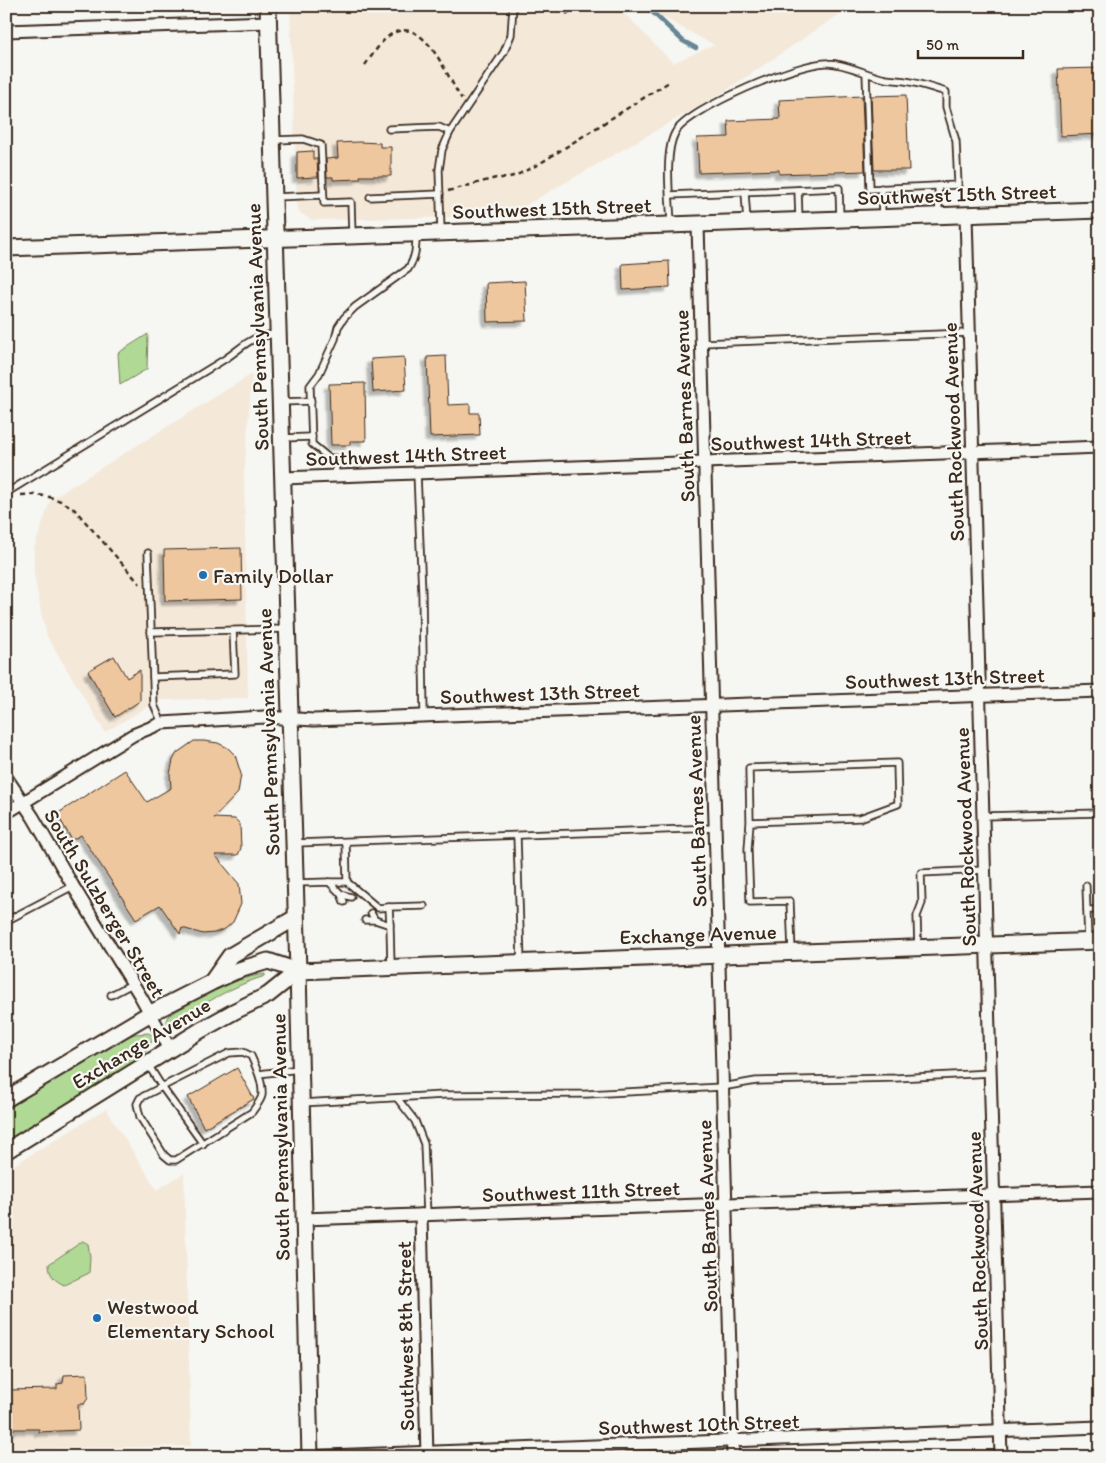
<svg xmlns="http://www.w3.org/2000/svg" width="1106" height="1463" font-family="Itim,sans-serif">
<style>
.built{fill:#f4e8d9}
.green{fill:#b1d996;stroke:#76825a}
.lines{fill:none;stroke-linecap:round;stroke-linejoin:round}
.stream{stroke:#668695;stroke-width:4.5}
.building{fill:#eec79e;stroke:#3b2a1e;filter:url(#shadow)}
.lane-casing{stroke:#3b2a1e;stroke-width:9}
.street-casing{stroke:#3b2a1e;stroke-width:15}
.secondary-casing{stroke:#3b2a1e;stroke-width:19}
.path{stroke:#3b2a1e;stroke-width:2.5;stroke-dasharray:5 4;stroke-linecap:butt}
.lane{stroke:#f6f6f2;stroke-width:5.5}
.street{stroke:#f6f6f2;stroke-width:11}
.secondary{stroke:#f6f6f2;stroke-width:15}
.poi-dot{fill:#1f6fb2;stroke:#f6f6f2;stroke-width:2}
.labels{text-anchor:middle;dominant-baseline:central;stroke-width:4.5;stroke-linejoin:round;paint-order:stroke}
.street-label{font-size:21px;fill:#3b2a1e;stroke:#f6f6f2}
.poi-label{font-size:21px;fill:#3b2a1e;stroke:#f6f6f2;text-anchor:start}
</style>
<defs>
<filter id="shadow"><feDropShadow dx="-4.5" dy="4.5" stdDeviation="1" flood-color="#0004"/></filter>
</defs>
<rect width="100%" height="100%" fill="#f6f6f2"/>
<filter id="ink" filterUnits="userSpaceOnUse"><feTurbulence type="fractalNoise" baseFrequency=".02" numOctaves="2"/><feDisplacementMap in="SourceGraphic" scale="10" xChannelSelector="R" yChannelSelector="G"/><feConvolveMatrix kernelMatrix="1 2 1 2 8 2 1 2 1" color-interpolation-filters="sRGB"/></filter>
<g filter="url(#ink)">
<g class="built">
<polygon points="290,6 617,6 673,63 714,45 659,15 652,6 852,6 725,91 507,216 312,220 300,213 297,205"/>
<polygon points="252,374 244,477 248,698 159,700 105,732 47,636 42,617 34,573 34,548 51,499"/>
<polygon points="106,1109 157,1190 184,1173 191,1446 6,1449 6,1170"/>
</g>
<g class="green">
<polygon points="148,334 147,369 120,385 118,353"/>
<path d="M265 974V976C232 986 202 1004 174 1025H169L166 1020 168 1016C199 998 229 979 265 974Z"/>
<polygon points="148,1033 155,1036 146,1051 135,1062 6,1141 6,1110 120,1039 135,1034"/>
<path d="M83 1241 88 1244 90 1257 89 1273 64 1285C54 1280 49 1275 49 1264Z"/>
</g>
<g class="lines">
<polyline class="stream" points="646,6 683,41 696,48"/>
</g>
<g class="building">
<polygon points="1100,68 1100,134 1061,136 1058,69"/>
<polygon points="906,95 909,170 874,170 871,96"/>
<polygon points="862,96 865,171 779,174 779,170 699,173 697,138 729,137 728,121 780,119 779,100"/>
<polygon points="359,142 380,143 380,147 391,147 391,176 360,176 360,179 333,180 333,177 327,177 326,159 338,158 337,143"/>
<polygon points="313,151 313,159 317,159 318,177 297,178 297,152"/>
<polygon points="669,261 670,287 623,290 622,264"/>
<polygon points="525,281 527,321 487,322 486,283"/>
<polygon points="446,356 448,405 470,404 470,413 479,413 480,435 430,437 427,357"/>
<polygon points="404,357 406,390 373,392 371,359"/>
<polygon points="365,383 366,441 350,441 350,445 331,445 329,384"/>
<polygon points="241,548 242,599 165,601 164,550"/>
<polygon points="114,656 127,678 140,670 140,701 115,717 88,671"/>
<polygon points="194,741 204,741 218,743 228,748 235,755 241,774 238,793 214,818 235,819 240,824 241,848 238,855 215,855 239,884 241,904 233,922 225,929 214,933 203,934 182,928 180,934 160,905 136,919 81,835 72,840 57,814 125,770 147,802 171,788 170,774 173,760 177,753"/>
<polygon points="237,1068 254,1099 204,1128 188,1097"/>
<polygon points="87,1374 88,1398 84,1404 78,1404 79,1430 39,1432 39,1429 6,1429 6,1390 57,1389 57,1384 63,1383 64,1375"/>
</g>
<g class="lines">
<defs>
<g id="lane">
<polyline points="389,129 439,127 450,132"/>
<polyline points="274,140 303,139 321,145 324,203 351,202 352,234"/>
<polyline points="938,186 939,214"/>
<polyline points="881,188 882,216"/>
<polyline points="798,190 799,219"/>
<polyline points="745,192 747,222"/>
<polyline points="670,195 839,188 840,219"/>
<polyline points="275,197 323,195"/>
<polyline points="370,197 440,194"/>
<path d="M671 223C670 200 664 153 675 133 687 109 801 61 828 63 849 64 866 75 886 79 892 80 899 80 905 81 919 83 932 88 946 92V107L956 141 958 185 870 189 866 73"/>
<polyline points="441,231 439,170 442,150 450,132 504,52 511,35 513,6"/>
<polyline points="701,343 969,333"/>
<polyline points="281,402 311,401"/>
<polyline points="282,438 312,437"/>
<polyline points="417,473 422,593 424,716"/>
<path d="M336 476 335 458H329L312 444 310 386 319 374 335 339 338 327 344 318 355 307 408 269C416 257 416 248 416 234"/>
<path d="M6 493 225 359C246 345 249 336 277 334"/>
<polyline points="148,553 154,705 162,723"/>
<polyline points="151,632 287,629"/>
<polyline points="153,677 235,674 233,631"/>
<polyline points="983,816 1100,813"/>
<polyline points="750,822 860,818 898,804 897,763 749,768 750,822 748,849 750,902 790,901 792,952"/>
<polyline points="517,836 521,962"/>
<polyline points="346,842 347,882"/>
<polyline points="296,843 716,828"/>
<polyline points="329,882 347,882 378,908 389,907"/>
<polyline points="297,883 329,882 341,894 344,902"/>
<polyline points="1086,886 1088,941"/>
<polyline points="341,894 351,897"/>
<polyline points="1087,910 1100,910"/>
<polyline points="371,913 375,920"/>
<polyline points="365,920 375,920 390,925 391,966"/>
<polyline points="6,921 73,886"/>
<polyline points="390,925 389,907 424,906"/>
<polyline points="918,948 917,916 922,903 921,873 985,870"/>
<polyline points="111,995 132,984"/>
<path d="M243 1052 251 1056C256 1067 263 1082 262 1095 261 1101 255 1107 252 1112L176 1160H170L164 1155 140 1117 137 1104 140 1098 229 1053Z"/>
<polyline points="147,1063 162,1087 203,1144"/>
<polyline points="259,1074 299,1069"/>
<polyline points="397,1098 415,1121 424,1144 427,1215"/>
<polyline points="301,1103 444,1095 587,1094 722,1087 756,1081 896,1078 991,1073"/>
</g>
<g id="street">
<polyline points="6,31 268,22"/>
<polyline points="966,215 1001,1457"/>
<polyline points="698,225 733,1457"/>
<polyline points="283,478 1100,447"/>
<polyline points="6,777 33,817 73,886 141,997 170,1049"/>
<polyline points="6,813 133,735 162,723 264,717 314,720 1100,691"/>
<polyline points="421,1215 427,1457"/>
<polyline points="303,1219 1100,1191"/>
<polyline points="300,1457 1100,1427"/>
</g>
<g id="secondary">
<polyline points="268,6 298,971 310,1457"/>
<polyline points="6,248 1100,210"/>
<polyline points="213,980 230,956 295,918"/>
<polyline points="6,1099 149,1014 212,982 236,971 268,961 298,971 1100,941"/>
<polyline points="6,1151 201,1030 235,1011 268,995 298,971"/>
</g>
</defs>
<use href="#lane" class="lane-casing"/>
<use href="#street" class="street-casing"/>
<use href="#secondary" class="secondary-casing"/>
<g class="path">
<polyline points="566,14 579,6"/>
<path d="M365 65C372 56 380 42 390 35 425 12 447 79 462 99"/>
<polyline points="448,191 496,178 507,178 519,174 539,164 669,82"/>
<path d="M21 495C42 494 59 497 75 510L140 584"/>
</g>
<use href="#lane" class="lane"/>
<use href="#street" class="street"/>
<use href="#secondary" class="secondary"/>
</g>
</g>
<g class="poi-dot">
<circle cx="203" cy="575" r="5"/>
<circle cx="97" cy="1318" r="5"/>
</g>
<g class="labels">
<g class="street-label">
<text transform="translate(957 194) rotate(-2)">Southwest 15th Street</text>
<text transform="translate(552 208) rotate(-2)">Southwest 15th Street</text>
<text transform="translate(257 327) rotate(-92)">South Pennsylvania Avenue</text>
<text transform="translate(684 406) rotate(-92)">South Barnes Avenue</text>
<text transform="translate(953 432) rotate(-92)">South Rockwood Avenue</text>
<text transform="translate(811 440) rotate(-2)">Southwest 14th Street</text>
<text transform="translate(406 455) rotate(-2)">Southwest 14th Street</text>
<text transform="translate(945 678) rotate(-2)">Southwest 13th Street</text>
<text transform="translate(540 693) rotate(-2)">Southwest 13th Street</text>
<text transform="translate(268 732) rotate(-92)">South Pennsylvania Avenue</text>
<text transform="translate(696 811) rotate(-92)">South Barnes Avenue</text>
<text transform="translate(965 837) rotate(-92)">South Rockwood Avenue</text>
<text transform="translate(105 903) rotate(59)">South Sulzberger Street</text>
<text transform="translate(698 934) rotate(-2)">Exchange Avenue</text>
<text transform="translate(141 1043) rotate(-31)">Exchange Avenue</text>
<text transform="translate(280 1137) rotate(-91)">South Pennsylvania Avenue</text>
<text transform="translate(581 1191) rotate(-2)">Southwest 11th Street</text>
<text transform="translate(707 1216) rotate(-92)">South Barnes Avenue</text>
<text transform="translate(977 1241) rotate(-92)">South Rockwood Avenue</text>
<text transform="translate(405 1336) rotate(-91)">Southwest 8th Street</text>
<text transform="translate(699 1424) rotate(-2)">Southwest 10th Street</text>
</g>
<g class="poi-label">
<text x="213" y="575">Family Dollar</text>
<text x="107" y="1306">Westwood<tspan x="107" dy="24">Elementary School</tspan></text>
</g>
</g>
<rect width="1106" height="1463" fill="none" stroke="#f6f6f2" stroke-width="25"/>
<rect x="12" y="12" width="1081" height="1438" fill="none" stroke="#3b2a1e" stroke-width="2" filter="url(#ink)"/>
<path d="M918 50v8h105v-8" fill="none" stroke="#3b2a1e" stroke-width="2.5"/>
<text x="926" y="50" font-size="15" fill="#3b2a1e" stroke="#f6f6f2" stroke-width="4" paint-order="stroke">50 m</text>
</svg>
